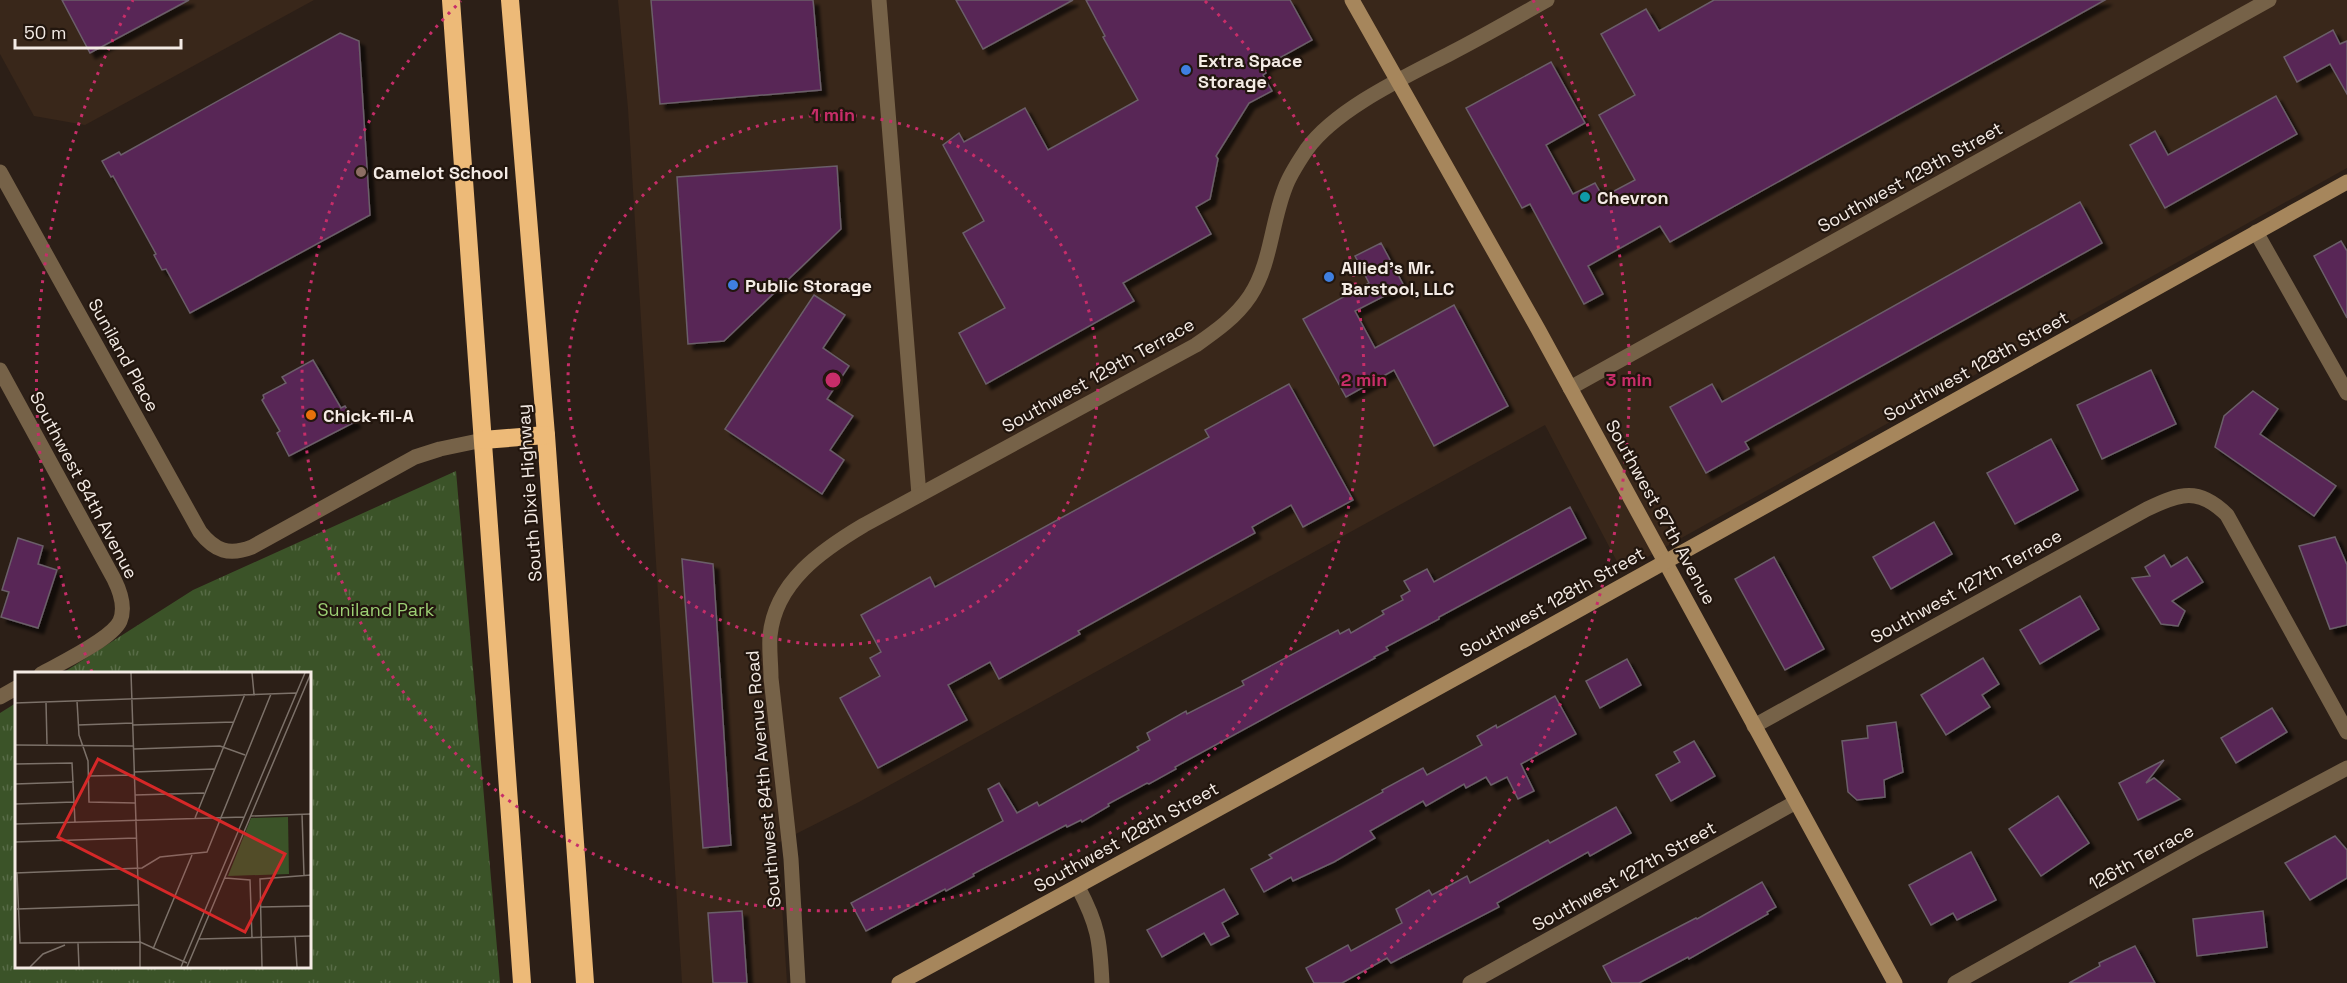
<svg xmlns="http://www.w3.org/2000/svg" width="2347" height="983" font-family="'Space Grotesk',sans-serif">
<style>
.built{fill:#39271a}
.park{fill:url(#park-tufts)}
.building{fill:#592556;stroke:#6b5e69;stroke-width:1.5;filter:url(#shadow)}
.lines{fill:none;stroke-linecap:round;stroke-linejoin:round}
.street{stroke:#766248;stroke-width:15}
.secondary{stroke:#a6865c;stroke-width:15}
.highway{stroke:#edba78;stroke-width:18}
.ring{fill:none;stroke:#c72d69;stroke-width:3;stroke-dasharray:3 6}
.shop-dot{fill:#3f7fe0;stroke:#22160e;stroke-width:2}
.education-dot{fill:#8d6e63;stroke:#22160e;stroke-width:2}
.culture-dot{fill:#0f9aa8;stroke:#22160e;stroke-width:2}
.food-dot{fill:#e8710a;stroke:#22160e;stroke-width:2}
.labels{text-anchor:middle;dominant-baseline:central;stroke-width:4.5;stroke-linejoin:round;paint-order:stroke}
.poi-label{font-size:18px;font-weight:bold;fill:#f4ebe5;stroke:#22160e;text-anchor:start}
.street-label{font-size:18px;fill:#f4ebe5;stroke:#22160e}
.park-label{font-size:18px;fill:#9dd175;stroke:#22160e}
.inset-road{fill:none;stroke:#7c7169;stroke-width:1.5}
.view{fill:#d62828;fill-opacity:0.15;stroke:#d62828;stroke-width:3}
.inset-edge{fill:none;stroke:#f4ebe5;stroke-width:3}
.centre{fill:#c72d69;stroke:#22160e;stroke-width:3}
.ring-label{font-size:18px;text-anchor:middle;font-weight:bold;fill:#c72d69;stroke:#22160e;stroke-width:4.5;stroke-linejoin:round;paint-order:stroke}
</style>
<defs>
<pattern id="park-tufts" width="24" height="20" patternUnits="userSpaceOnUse" patternTransform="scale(1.5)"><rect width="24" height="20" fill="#3b5328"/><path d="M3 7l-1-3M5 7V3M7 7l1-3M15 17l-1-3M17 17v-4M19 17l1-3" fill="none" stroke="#586c47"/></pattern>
<filter id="shadow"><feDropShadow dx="5.5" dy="5.5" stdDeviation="1.5" flood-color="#0009"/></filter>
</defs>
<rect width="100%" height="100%" fill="#2c1f17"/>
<g class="built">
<polygon points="0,0 314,0 85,125 34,116 0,54"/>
<polygon points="618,0 2347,0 2347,168 1622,571 1545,425 859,802 778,843 787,983 682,983 628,109"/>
</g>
<polygon class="park" points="456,471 500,983 0,983 0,713 16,703 16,966 309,966 309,674 61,674 193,590"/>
<g class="building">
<polygon points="62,0 189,0 90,53"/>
<polygon points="651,0 813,0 821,90 660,104"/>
<polygon points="956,0 1073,0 983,49"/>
<polygon points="1086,0 1290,0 1312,40 1263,67 1266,73 1263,75 1272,91 1249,103 1216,156 1218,159 1210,199 1196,207 1211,234 1123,283 1134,301 986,384 959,333 1005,308 963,233 984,221 943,145 959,133 964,142 1025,108 1048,150 1138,100 1103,37 1105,36"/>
<polygon points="1714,0 2105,0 1670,242 1660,226 1588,266 1603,294 1584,304 1530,204 1522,208 1466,108 1551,62 1585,123 1546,145 1573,194 1595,183 1603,197 1635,180 1599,115 1635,95 1601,34 1646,9 1659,31"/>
<polygon points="2333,30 2340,44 2347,41 2347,94 2330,64 2297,82 2284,57"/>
<polygon points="340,33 359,41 370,215 190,313 166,269 162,270 154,255 156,254 113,176 111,177 102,161 119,152 121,155"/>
<polygon points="2276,96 2297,134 2165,208 2130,145 2155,131 2168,155"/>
<polygon points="837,166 841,229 724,341 688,344 677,177"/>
<polygon points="2080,202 2102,243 1745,442 1749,449 1706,473 1670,407 1712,384 1722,402"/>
<polygon points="2341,241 2347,251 2347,318 2314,256"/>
<polygon points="1381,243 1404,286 1355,311 1375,348 1454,305 1508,406 1434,446 1394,370 1346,397 1303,319 1369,283 1355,256"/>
<polygon points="814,295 845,315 823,348 849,366 827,399 853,416 830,450 844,460 822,494 725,429"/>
<polygon points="313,360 341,408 345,406 355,422 289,456 277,433 280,431 262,400 264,398 263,395 286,383 282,377"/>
<polygon points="2151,370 2176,424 2102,459 2077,405"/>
<polygon points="1289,384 1353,500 1303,527 1291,505 1252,527 1255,533 1078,631 1080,634 999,679 990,662 948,685 967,720 878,768 840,698 880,676 870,658 881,652 861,615 930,577 935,587 1209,437 1205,430"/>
<polygon points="2253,391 2278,409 2260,434 2336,486 2314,516 2215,447 2224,416"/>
<polygon points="2051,439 2078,490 2015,524 1987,473"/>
<polygon points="1570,507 1586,538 1439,617 1439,619 1386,647 1388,650 1374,657 1375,658 1175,767 1176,769 1149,784 1147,783 1108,804 1109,806 1082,822 1081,820 1067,827 1066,825 973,874 974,876 946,891 945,889 866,931 851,903 1003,821 988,789 999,783 1017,813 1037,802 1039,806 1139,750 1137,747 1150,740 1147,733 1186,711 1187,714 1244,685 1242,681 1338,630 1340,634 1349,629 1351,633 1384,614 1382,611 1403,600 1401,596 1410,591 1404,581 1427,569 1434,582"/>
<polygon points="1934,522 1952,554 1891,589 1873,557"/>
<polygon points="2335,537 2347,565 2347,625 2330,629 2299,546"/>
<polygon points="18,538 43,546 38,564 57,570 38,628 1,617 9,592 2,590"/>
<polygon points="2164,555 2171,567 2187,557 2203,582 2172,601 2185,611 2178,626 2161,624 2132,578 2150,576 2145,567"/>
<polygon points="1774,557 1824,649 1785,670 1735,579"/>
<polygon points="682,559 713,564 731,845 703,848"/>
<polygon points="2080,596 2099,629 2040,664 2020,630"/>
<polygon points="1983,658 1999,684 1982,695 1990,707 1946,735 1921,695"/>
<polygon points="1627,659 1641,685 1600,708 1586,681"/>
<polygon points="1555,696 1576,734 1521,764 1534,791 1518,799 1507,777 1491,785 1486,777 1466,788 1464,784 1426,806 1423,801 1370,831 1375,838 1334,862 1293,881 1291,877 1264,892 1251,869 1272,858 1269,855 1383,792 1382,790 1423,768 1427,775 1482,745 1477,736 1496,725 1497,728"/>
<polygon points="2272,708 2287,732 2236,763 2221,738"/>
<polygon points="1896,722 1903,772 1884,780 1885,797 1857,800 1848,792 1842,741 1868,738 1867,726"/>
<polygon points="1694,741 1715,776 1671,801 1656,775 1680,762 1674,752"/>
<polygon points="2164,760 2146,783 2154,778 2180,799 2138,820 2119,783"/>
<polygon points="2058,796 2089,843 2041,876 2009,829"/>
<polygon points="1616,807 1631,833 1590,856 1588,852 1497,903 1499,907 1391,963 1387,958 1342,983 1314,983 1306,968 1348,945 1351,951 1402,923 1396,909 1429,890 1432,895 1467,876 1470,883 1548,840 1550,843"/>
<polygon points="2335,836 2347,850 2347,878 2310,900 2285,863"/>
<polygon points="1971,852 1996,900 1957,920 1953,913 1931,925 1909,885"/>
<polygon points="1762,882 1776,907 1767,912 1768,914 1689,959 1688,957 1639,983 1612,983 1603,966 1696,918 1697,919"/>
<polygon points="1224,889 1238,914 1222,923 1229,936 1211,945 1204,933 1162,957 1147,930"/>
<polygon points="742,911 747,983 713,983 708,913"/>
<polygon points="2263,911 2267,947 2197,956 2193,919"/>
<polygon points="2135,946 2155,983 2069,983 2100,966 2099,963"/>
</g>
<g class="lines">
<g class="street">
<polyline points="879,0 919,495"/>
<path d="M0 172 200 532C215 551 229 556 252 547L415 457 440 449 483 440"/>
<polyline points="2256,232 2347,393"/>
<path d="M0 370 114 579C120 591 126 607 120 621 112 639 59 664 41 674"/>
<polyline points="1570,388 2269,0"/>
<polyline points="0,697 16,688"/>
<path d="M1754 726 2147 509C2180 493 2199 487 2227 515L2347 732"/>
<path d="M1078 887C1098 925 1100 940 1102 983"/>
<path d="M798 983 791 859 771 678C771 664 769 650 770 636 775 582 822 550 864 525L1196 345C1216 331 1236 317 1250 296 1271 264 1271 224 1285 188 1290 174 1299 161 1307 149 1337 108 1407 76 1451 53 1484 36 1515 18 1547 0"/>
<polyline points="1470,983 1796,802"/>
<polyline points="1955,983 2195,849 2347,768"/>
</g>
<g class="secondary">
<polyline points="1352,0 1538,329 1895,983"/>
<path d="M899 983C1384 721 1865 450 2347 182"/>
</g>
<g class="highway">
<polyline points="451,0 522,983"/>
<polyline points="510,0 546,435 585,983"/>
<polyline points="483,440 546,435"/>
</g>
</g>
<g class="ring">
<circle cx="833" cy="380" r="265"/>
<path d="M1205 1A531 531 0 1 1 461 1"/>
<path d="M92 672A796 796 0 0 1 133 0M1533 0A796 796 0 0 1 1355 981"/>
</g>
<g class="shop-dot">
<circle cx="1186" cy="70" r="6"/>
<circle cx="1329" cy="277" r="6"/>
<circle cx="733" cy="285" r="6"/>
</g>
<circle class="education-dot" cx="361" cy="172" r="6"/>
<circle class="culture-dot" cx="1585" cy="197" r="6"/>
<circle class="food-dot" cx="311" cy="415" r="6"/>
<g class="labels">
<g class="poi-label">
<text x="1198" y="60">Extra Space<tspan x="1198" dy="21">Storage</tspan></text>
<text x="373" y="172">Camelot School</text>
<text x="1597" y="197">Chevron</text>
<text x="1341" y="267">Allied's Mr.<tspan x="1341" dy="21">Barstool, LLC</tspan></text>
<text x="745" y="285">Public Storage</text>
<text x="323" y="415">Chick-fil-A</text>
</g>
<g class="street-label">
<text transform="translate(1910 177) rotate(-29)">Southwest 129th Street</text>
<text transform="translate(124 355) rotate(61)">Suniland Place</text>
<text transform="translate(1976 366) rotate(-29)">Southwest 128th Street</text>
<text transform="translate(1098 375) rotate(-29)">Southwest 129th Terrace</text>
<text transform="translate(84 485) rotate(62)">Southwest 84th Avenue</text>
<text transform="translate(529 493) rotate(-94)">South Dixie Highway</text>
<text transform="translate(1661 512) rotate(61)">Southwest 87th Avenue</text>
<text transform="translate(1966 586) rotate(-29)">Southwest 127th Terrace</text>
<text transform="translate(1552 602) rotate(-29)">Southwest 128th Street</text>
<text transform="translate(763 779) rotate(-95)">Southwest 84th Avenue Road</text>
<text transform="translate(1126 837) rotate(-29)">Southwest 128th Street</text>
<text transform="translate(2141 857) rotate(-29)">126th Terrace</text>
<text transform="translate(1624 876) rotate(-29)">Southwest 127th Street</text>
</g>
<g class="park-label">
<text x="376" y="609">Suniland Park</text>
</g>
</g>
<g transform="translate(15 672)">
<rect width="296" height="296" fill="#2c1f17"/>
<path d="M273 145 274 202 213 204 236 146Z" fill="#3b5328"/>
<path class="inset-road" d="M116 1 125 270 172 291M237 1 239 22M62 29 64 63 73 89 74 130 120 131M31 30 32 72M0 31 281 21M63 53 118 51M118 53 219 50M0 73 118 74M119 77 205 74 230 83M0 92 57 91 60 150M119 100 199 97M73 104 119 103M0 112 59 110M120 123 189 121M0 132 59 130M287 142 289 203M236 144 296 142M180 146 230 22M0 152 229 145M0 170 121 166M0 201 127 196 145 185 192 180 256 22M2 201 5 271 125 270V295M210 206 235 208 237 266M245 235 296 234M2 237 123 233M280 264 282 295M184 267 296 264M63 271 64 295M138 277 177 183M15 295 28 282 50 273M166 295 290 1M172 295 296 1M247 295 245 207 296 203"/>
<path class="view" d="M83 87 270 182 230 260 43 165Z"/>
<rect width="296" height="296" class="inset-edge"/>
</g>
<circle cx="833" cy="380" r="9" class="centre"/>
<g class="ring-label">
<text x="833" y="121">1 min</text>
<text x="1364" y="386">2 min</text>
<text x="1629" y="386">3 min</text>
</g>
<path d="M15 39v9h166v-9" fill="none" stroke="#f4ebe5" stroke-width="3"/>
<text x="24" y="39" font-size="18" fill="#f4ebe5" stroke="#22160e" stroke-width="4.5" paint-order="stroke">50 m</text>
</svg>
